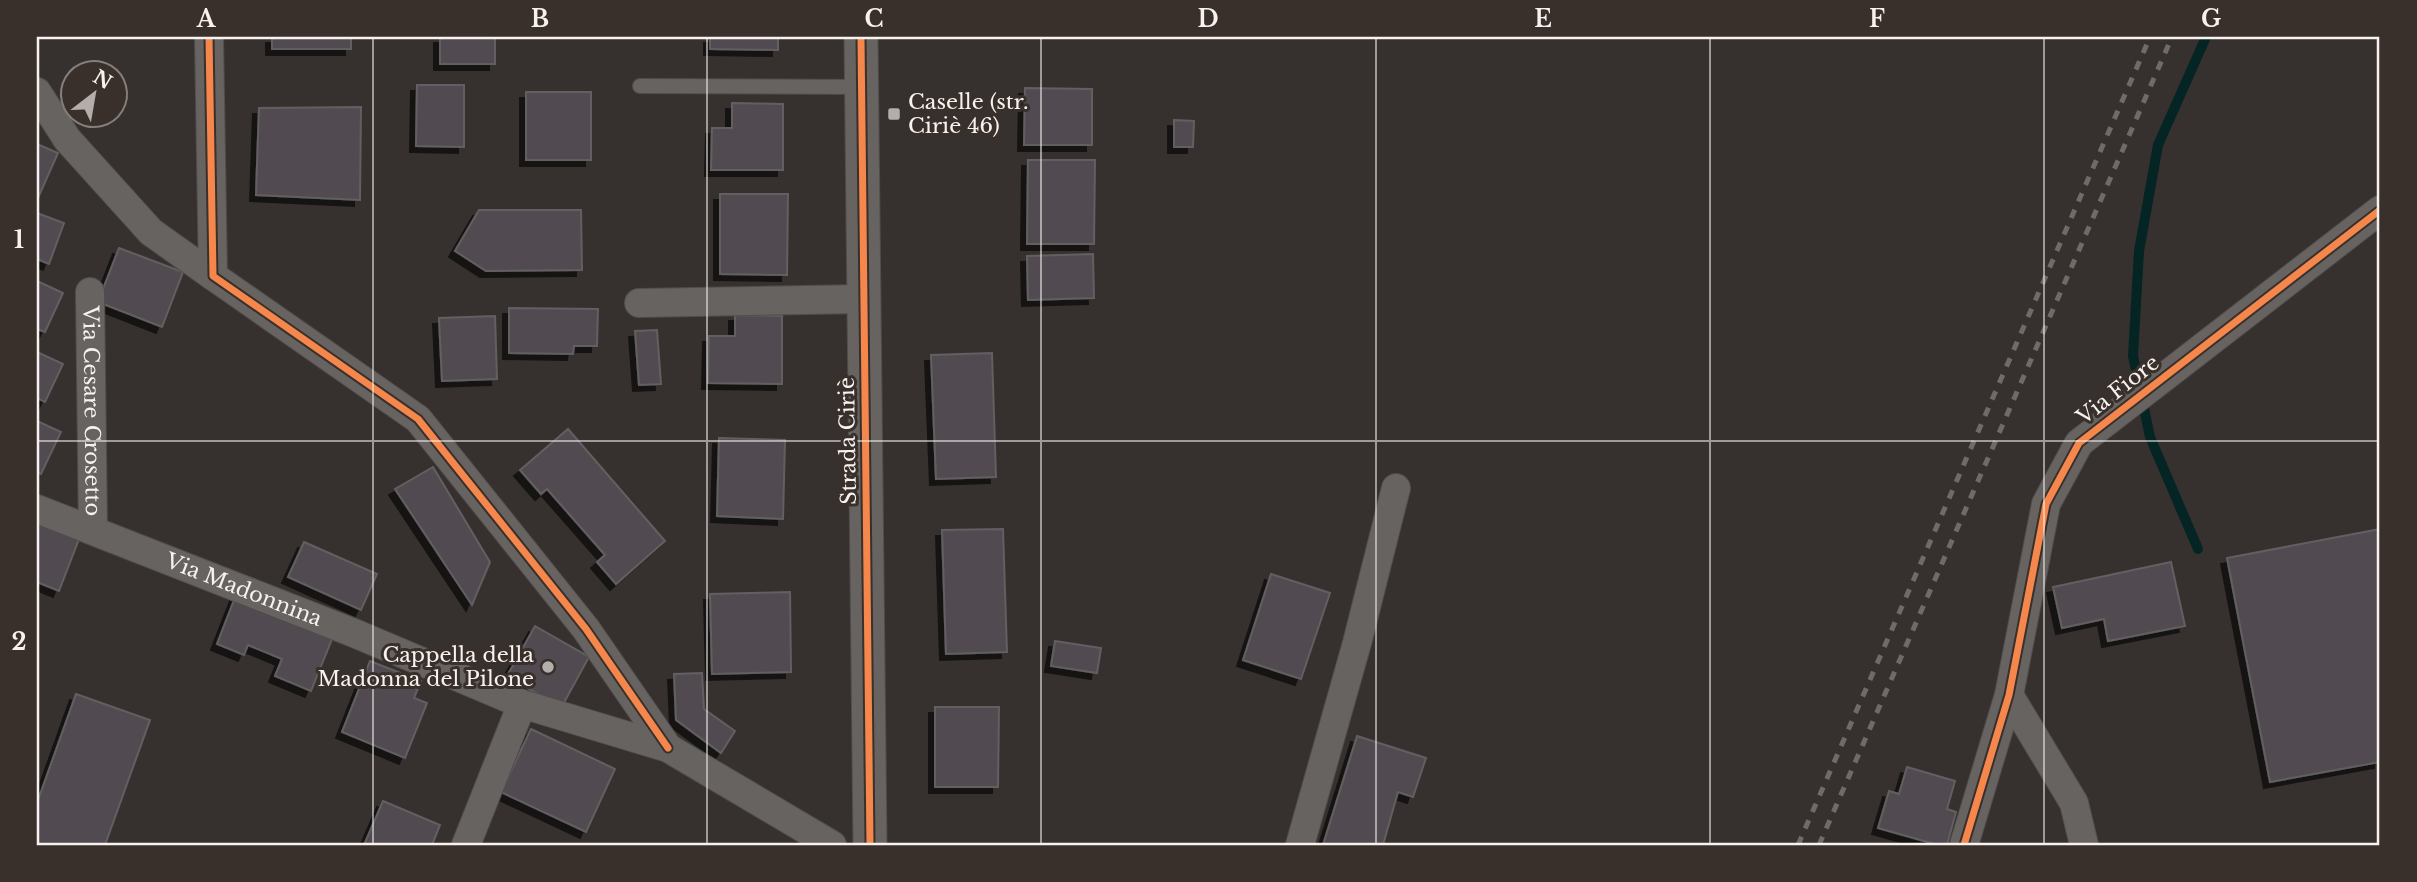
<svg xmlns="http://www.w3.org/2000/svg" width="2417" height="882" font-family="'Libre Baskerville',serif">
<style>
.lines{fill:none;stroke-linecap:round;stroke-linejoin:round}
.stream{stroke:#052424;stroke-width:10}
.building{fill:#514c51;stroke:#625f60;stroke-width:2;filter:url(#shadow)}
.service-casing{stroke:#514d4c;stroke-width:16}
.minor-casing{stroke:#514d4c;stroke-width:30}
.tertiary-casing{stroke:#514d4c;stroke-width:35}
.service{stroke:#666361;stroke-width:14}
.minor{stroke:#666361;stroke-width:28}
.tertiary{stroke:#666361;stroke-width:33}
.rail{stroke:#6e6b69;stroke-width:5;stroke-dasharray:9 9;stroke-linecap:butt}
.cycleway-casing{stroke:#39302c;stroke-width:11}
.cycleway{stroke:#f5874c;stroke-width:7}
.grid{fill:none;stroke:#f7f2ef;stroke-width:2;stroke-opacity:0.55}
.poi-dot{fill:#b3aeac;stroke:#39302c;stroke-width:2.5}
.labels{text-anchor:middle;dominant-baseline:central;stroke-width:6;stroke-linejoin:round;paint-order:stroke}
.poi-label{font-size:21px;fill:#f7f2ef;stroke:#39302c;text-anchor:start}
.street-label{font-size:21px;fill:#f7f2ef;stroke:#39302c}
.neatline{fill:none;stroke:#f7f2ef;stroke-width:2.5}
.grid-label{font-size:23px;text-anchor:middle;font-weight:bold;fill:#f7f2ef}
</style>
<defs>
<filter id="shadow"><feDropShadow dx="-6" dy="6" stdDeviation="0" flood-color="#0009"/></filter>
</defs>
<rect width="100%" height="100%" fill="#36312f"/>
<g class="lines">
<polyline class="stream" points="2198,549 2150,437 2133,356 2139,251 2158,145 2206,37"/>
</g>
<g class="building">
<rect x="272" y="37" width="79" height="12"/>
<rect x="440" y="37" width="55" height="27"/>
<polygon points="710,37 778,37 778,50 710,49"/>
<polygon points="417,85 464,85 464,147 416,146"/>
<polygon points="1025,88 1092,89 1092,145 1024,145"/>
<rect x="526" y="92" width="65" height="68"/>
<polygon points="732,103 783,104 783,170 711,170 712,128 732,128"/>
<polygon points="361,107 360,200 256,195 259,108"/>
<polygon points="1174,120 1194,121 1193,147 1174,147"/>
<polygon points="37,144 58,153 38,198 37,198"/>
<polygon points="1028,160 1095,160 1094,244 1027,244"/>
<polygon points="720,194 788,194 787,275 720,274"/>
<polygon points="479,210 581,210 582,270 486,271 455,251"/>
<polygon points="37,213 64,223 49,264 37,259"/>
<polygon points="119,248 183,272 162,327 98,302"/>
<polygon points="1093,254 1094,298 1028,300 1027,256"/>
<polygon points="37,281 63,293 45,332 37,329"/>
<polygon points="509,308 598,309 597,346 574,346 573,354 509,353"/>
<polygon points="735,315 782,316 782,384 708,383 709,336 735,336"/>
<polygon points="495,316 497,379 442,381 439,318"/>
<polygon points="657,330 661,384 639,385 635,331"/>
<polygon points="37,352 63,364 45,402 37,398"/>
<polygon points="992,353 996,477 936,479 931,355"/>
<polygon points="37,421 61,432 41,474 37,472"/>
<polygon points="568,429 665,541 616,584 597,562 605,555 547,489 541,494 520,470"/>
<polygon points="719,438 785,440 783,519 717,516"/>
<polygon points="433,467 490,562 472,605 395,489"/>
<polygon points="37,522 79,539 59,591 37,582"/>
<polygon points="1003,529 1007,652 946,654 942,530"/>
<polygon points="2380,529 2380,762 2270,782 2227,558"/>
<polygon points="304,542 377,574 361,610 288,577"/>
<polygon points="2171,562 2185,626 2108,641 2104,619 2062,628 2053,587"/>
<polygon points="1271,574 1330,593 1301,679 1243,660"/>
<polygon points="790,592 791,672 712,674 710,594"/>
<polygon points="236,595 334,634 311,691 275,676 282,659 248,645 244,655 217,644"/>
<polygon points="535,626 589,657 561,708 507,676"/>
<polygon points="1055,641 1101,648 1097,673 1051,666"/>
<polygon points="370,661 421,681 414,698 427,703 405,758 342,732"/>
<polygon points="702,673 704,709 735,731 721,753 676,720 674,674"/>
<polygon points="76,694 150,720 105,845 37,845 37,803"/>
<polygon points="935,707 999,707 998,787 935,787"/>
<polygon points="531,729 615,769 586,832 501,792"/>
<polygon points="1357,736 1426,758 1413,797 1398,792 1383,845 1323,845"/>
<polygon points="1907,767 1955,781 1947,809 1956,812 1947,845 1938,845 1878,828 1889,791 1899,794"/>
<polygon points="383,801 440,825 432,845 364,845"/>
</g>
<g class="lines">
<defs>
<polyline id="service" points="640,86 861,87"/>
<g id="minor">
<polyline points="209,37 213,276 418,419 586,629 668,748"/>
<polyline points="37,92 67,139 151,232 213,276"/>
<path id="s1" d="M90 292 93 530"/>
<polyline points="639,303 864,299"/>
<path id="s2" d="M37 509 354 633 522 704 668 748 832 845"/>
<polyline points="2009,695 2074,803 2084,845"/>
<polyline points="466,845 522,704"/>
<polyline points="1300,845 1357,643 1396,488"/>
<polyline points="1964,845 2009,695 2046,504 2079,443 2380,210"/>
</g>
<polyline id="tertiary" points="861,37 870,845"/>
</defs>
<use href="#service" class="service-casing"/>
<use href="#minor" class="minor-casing"/>
<use href="#tertiary" class="tertiary-casing"/>
<use href="#service" class="service"/>
<use href="#minor" class="minor"/>
<use href="#tertiary" class="tertiary"/>
<g class="rail">
<polyline points="1798,845 2150,37"/>
<polyline points="1819,845 2172,37"/>
</g>
<defs>
<g id="cycleway">
<polyline points="209,37 213,276 418,419 586,629 668,748"/>
<polyline points="861,37 870,845"/>
<polyline points="1964,845 2009,695 2046,504 2079,443 2380,210"/>
</g>
</defs>
<use href="#cycleway" class="cycleway-casing"/>
<use href="#cycleway" class="cycleway"/>
</g>
<path class="grid" d="M373 37V845M707 37V845M1041 37V845M1376 37V845M1710 37V845M2044 37V845M37 441H2380"/>
<g class="poi-dot">
<rect x="887" y="107" width="14" height="14" rx="3.5"/>
<circle cx="548" cy="667" r="7"/>
</g>
<g class="labels">
<g class="poi-label">
<text x="908" y="102">Caselle (str.<tspan x="908" dy="24">Ciriè 46)</tspan></text>
<text x="534" y="655" text-anchor="end">Cappella della<tspan x="534" dy="24">Madonna del Pilone</tspan></text>
</g>
<g class="street-label">
<text transform="translate(2118 390) rotate(-38)">Via Fiore</text>
<text stroke="none"><textPath href="#s1" startOffset="119">Via Cesare Crosetto</textPath></text>
<text transform="translate(848 441) rotate(-91)">Strada Ciriè</text>
<text stroke="none"><textPath href="#s2" startOffset="222">Via Madonnina</textPath></text>
</g>
</g>
<rect width="2417" height="882" fill="none" stroke="#39302c" stroke-width="77"/>
<g transform="translate(94 94) rotate(31)"><circle r="33" fill="#39302c" stroke="#857e7a" stroke-width="2"/>
<path d="M0-5L12 26L0 18L-12 26Z" fill="#b3aeac"/>
<text y="-10" font-size="19" font-weight="bold" text-anchor="middle" fill="#f7f2ef">N</text>
</g>
<rect x="38" y="38" width="2340" height="806" class="neatline"/>
<g class="grid-label">
<text x="206" y="27">A</text>
<text x="540" y="27">B</text>
<text x="874" y="27">C</text>
<text x="1208" y="27">D</text>
<text x="1543" y="27">E</text>
<text x="1877" y="27">F</text>
<text x="2211" y="27">G</text>
<text x="19" y="248">1</text>
<text x="19" y="650">2</text>
</g>
</svg>
